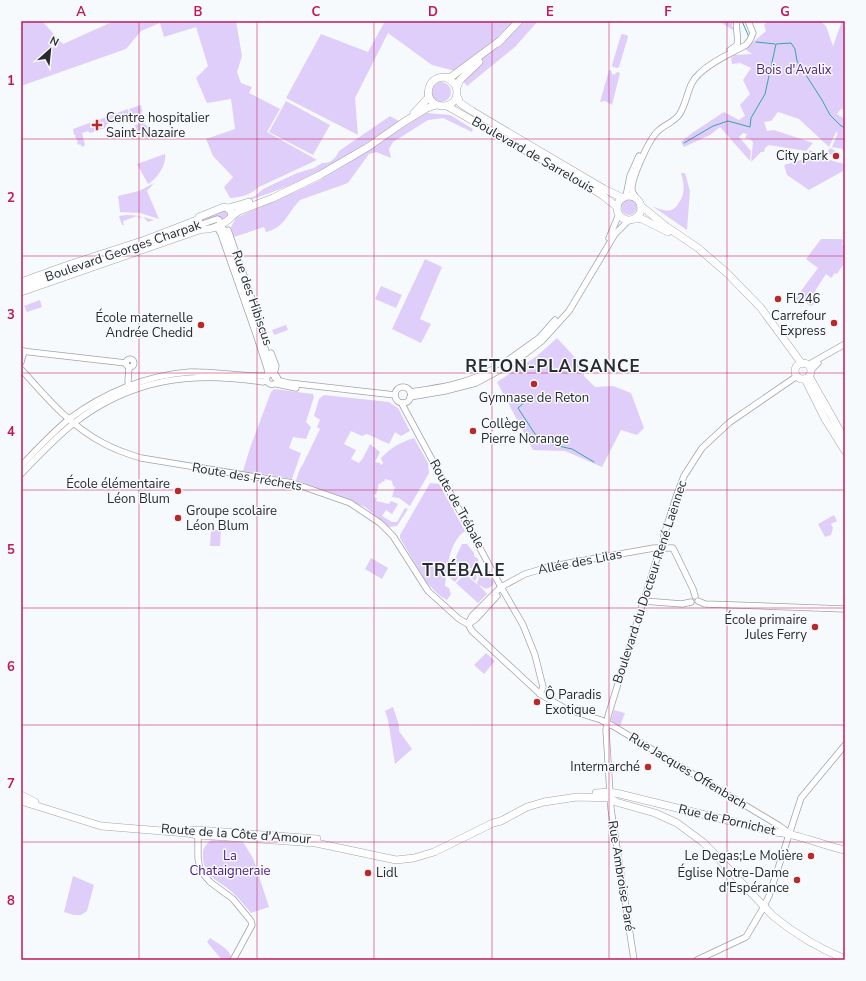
<svg xmlns="http://www.w3.org/2000/svg" width="866" height="981" font-family="'Nunito Sans',sans-serif">
<style>
.green{fill:#dfcefa}
.lines{fill:none;stroke-linecap:round;stroke-linejoin:round}
.stream{stroke:#34a5a3;stroke-width:1}
.minor-casing{stroke:#a1a4a7;stroke-width:7}
.major-casing{stroke:#a1a4a7;stroke-width:8}
.minor{stroke:#fff;stroke-width:5.5}
.major{stroke:#fff;stroke-width:7}
.grid{fill:none;stroke:#c2185b;stroke-width:1;stroke-opacity:0.55}
.poi-dot{fill:#b8292b;stroke:#f7fafd;stroke-width:1.5}
.labels{text-anchor:middle;dominant-baseline:central;stroke-width:3;stroke-linejoin:round;paint-order:stroke}
.park-label{font-size:13px;fill:#4e197e;stroke:#f7fafd}
.poi-label{font-size:13px;fill:#292a2b;stroke:#f7fafd;text-anchor:end}
.street-label{font-size:13px;fill:#292a2b;stroke:#f7fafd}
.district-label{font-size:17px;font-weight:bold;letter-spacing:1px;fill:#292a2b;stroke:#f7fafd}
.neatline{fill:none;stroke:#c2185b;stroke-width:1.5}
.grid-label{font-size:13px;text-anchor:middle;font-weight:bold;fill:#c2185b}
</style>
<rect width="100%" height="100%" fill="#f7fafd"/>
<g class="green">
<path d="M22 21H42L63 44 114 21H236L242 56 237 72 241 83 252 87 249 93 280 109 267 132 317 160 259 187C250 195 242 197 230 198L224 187 233 177 213 156 206 139 235 129 231 99 207 103 196 78 208 66 196 27 164 37 160 23 141 31 126 49 21 86V22Z"/>
<polygon points="385,21 538,21 515,47 467,86 455,71 432,65 388,33 355,98 358,135 286,98 321,34 368,52"/>
<polygon points="719,21 733,21 732,25 734,31"/>
<polygon points="768,21 820,21 826,26 833,46 842,21 845,21 845,110 841,109 837,114 845,119 845,156 843,149 832,147 838,133 836,132 829,147 799,119 778,112 771,121 764,122 767,131 774,130 813,143 806,151 769,145 765,148 764,152 761,152 751,162 753,142 750,139 745,138 747,134 743,133 739,137 751,151 750,161 720,127 710,135 684,147 681,142 692,133 724,112 739,120 745,116 740,105 750,94 743,80 751,68 740,63 732,64 731,58 735,55 752,54 745,49 766,31 764,25"/>
<polygon points="622,34 627,35 628,37 619,67 617,68 613,67 612,65 621,35"/>
<polygon points="609,70 611,70 612,74 614,75 617,72 620,73 612,105 605,101 600,102"/>
<circle cx="441" cy="92" r="10"/>
<polygon points="286,101 330,125 313,155 269,132"/>
<polygon points="141,105 142,110 141,115 133,118 129,109"/>
<polygon points="128,109 131,119 126,117 125,114 108,120 109,123 107,124 105,128 90,133 88,131 82,133 85,145 82,147 80,144 78,145 77,143 78,142 75,137 76,135 74,135 73,129"/>
<path d="M427 113 450 115 473 129 472 132 443 118 428 120 393 142 389 149 391 158 376 152 369 154 348 183 300 200C287 213 286 227 266 232L264 227 234 237 231 227 236 218C264 204 293 194 320 180 357 159 391 134 427 113Z"/>
<path d="M390 116 399 121C365 144 330 169 291 185 274 192 257 197 239 204V202L255 196 263 189 297 173 314 168 322 163C330 164 336 158 339 151Z"/>
<polygon points="142,123 148,126 152,136 146,138 142,129 137,131 135,125"/>
<polygon points="830,148 840,153 838,158 827,153"/>
<path d="M810 150C820 154 833 163 842 163L845 166 843 171 809 190 787 175 784 165 804 159Z"/>
<path d="M165 154C167 164 157 179 148 184L137 164Z"/>
<path d="M681 173H685L690 191 687 230 652 206C657 208 666 212 671 210 674 209 677 206 678 204 686 194 684 184 681 173Z"/>
<polygon points="154,183 147,191 159,219 140,213 120,212 118,196 139,191"/>
<circle cx="629" cy="207" r="8"/>
<polygon points="225,210 229,213 229,216 223,220 218,217 200,222 201,220"/>
<path d="M126 215C136 215 144 217 154 220L148 222 143 217 139 218 137 216 123 221 124 225H122L119 216Z"/>
<polygon points="821,239 841,239 844,241 842,244 845,246 845,262 837,274 835,273 831,278 826,274 815,291 819,294 813,305 810,306 805,302 803,304 795,299 818,268 806,259"/>
<polygon points="425,259 442,267 420,319 431,324 421,343 392,329"/>
<polygon points="381,286 402,295 396,308 375,299"/>
<polygon points="40,300 42,307 27,312 24,306"/>
<polygon points="286,325 288,330 274,335 272,330"/>
<polygon points="557,338 583,366 584,376 595,387 613,386 631,393 644,428 637,435 621,430 602,467 565,451 533,450 497,382 537,356"/>
<polygon points="274,389 313,394 314,397 306,422 311,427 306,439 293,437 289,448 301,453 292,479 243,471 250,448 271,392"/>
<path d="M324 395 389 402 398 408 410 431 401 436 395 432 389 444 367 434 362 436 351 431 344 444 356 450 351 459 359 463 363 458 370 444 380 452 375 462 380 463 381 465 383 464 381 458C390 448 401 442 414 438L428 463 429 473 410 506 399 498 392 497 395 487 393 486 392 481 385 479 384 482 382 481 381 484 379 483 376 495 374 494V497L377 498 376 501 389 504 391 501 398 504 392 514 386 510 382 516 392 522H397L405 508 408 509 397 526 389 527 365 507 296 480 300 469 303 464 320 429 317 427 320 420 314 416 319 399Z"/>
<path d="M430 483 439 484 465 531C449 542 447 568 445 586L449 588 451 594 447 600 440 596 426 582 400 538V535Z"/>
<polygon points="834,515 837,521 831,524 833,528 831,535 825,537 818,524"/>
<polygon points="211,530 221,530 220,546 210,546"/>
<path d="M462 544H467L474 553V556L478 559C480 564 479 569 483 573 487 577 490 577 494 582L493 585C484 592 485 587 479 585L487 594 478 603 456 583 465 574 478 585 477 583 479 578 477 571C469 565 461 570 452 565Z"/>
<polygon points="371,558 388,568 382,579 365,569"/>
<polygon points="452,568 460,571 458,578 455,582 450,578"/>
<polygon points="463,570 472,570 476,573 477,578 475,581"/>
<polygon points="486,653 495,661 484,674 474,665"/>
<polygon points="393,707 399,725 399,731 412,749 395,764 388,720 385,711"/>
<polygon points="614,710 625,713 620,726 612,721 611,719"/>
<path d="M211 840 243 842 253 858 269 907 251 913C245 906 239 898 232 892 219 880 206 879 203 859 202 850 204 846 211 840Z"/>
<polygon points="73,876 94,885 87,911 81,915 74,915 64,912"/>
<path d="M210 938C217 943 232 950 231 959L222 960 207 942Z"/>
</g>
<g class="lines">
<g class="stream">
<polyline points="742,21 749,37"/>
<polyline points="756,42 775,44"/>
<polyline points="684,143 713,126 728,121 750,127 751,118 765,94 776,44 791,43 795,49 797,61 822,100 830,115 840,125 845,128"/>
<polyline points="528,399 518,408 535,434 554,445 572,449 594,462"/>
<polyline points="528,438 530,437"/>
</g>
<defs>
<g id="minor">
<path d="M730 50 737 45C739 36 735 29 737 21"/>
<polyline points="626,196 630,176 639,156"/>
<path d="M636 198C635 196 632 192 632 190 631 179 649 139 658 131 664 125 674 122 679 115 688 102 687 84 699 74 712 61 730 54 746 45L750 40 753 33 748 21"/>
<polyline points="215,227 217,227 221,234 256,334 267,368 268,374"/>
<polyline points="228,230 260,322"/>
<polyline points="609,238 619,214"/>
<path d="M21 287 217 219 219 220 225 232 269 360C274 377 271 380 289 383L395 395"/>
<polyline points="21,351 126,363"/>
<polyline points="271,353 276,366 274,374"/>
<circle cx="130" cy="363" r="4"/>
<polyline points="21,362 24,351"/>
<polyline points="504,363 539,338 555,320"/>
<polyline points="808,365 845,344"/>
<polyline points="129,367 128,382 130,388"/>
<path d="M21 369C45 396 70 426 103 443 115 450 128 454 141 458L293 483 350 503 380 523 393 536 428 591 459 619 468 624 472 631 540 694 566 709 601 720 613 726 778 825 789 833"/>
<polyline points="811,370 818,363"/>
<circle cx="272" cy="379" r="5.5"/>
<polyline points="277,384 296,388"/>
<circle cx="403" cy="395" r="8"/>
<path d="M410 392C437 388 467 384 491 370"/>
<polyline points="410,397 445,391 476,383 513,363 542,341 569,311 615,234 629,220"/>
<polyline points="403,403 403,406 501,587 523,625 535,655 543,687 540,694"/>
<path d="M21 466C36 450 52 433 69 419 104 393 147 375 190 372 216 371 241 377 267 376"/>
<path d="M21 474C38 456 55 438 74 423 132 378 193 371 263 382L266 381"/>
<polyline points="644,601 682,604 691,602"/>
<polyline points="698,601 705,604 845,609"/>
<polyline points="468,624 472,616 501,587 525,574 545,568 569,563 654,548 673,548 693,589 695,596"/>
<polyline points="469,624 476,619 497,596"/>
<polyline points="198,832 198,858 200,870 210,882 233,899 251,921 252,925 233,960"/>
<polyline points="634,960 611,809 606,730 608,716 657,558 662,549 664,535 676,497 684,476 702,448 730,422 797,376"/>
<polyline points="697,960 746,937 762,910 769,896 801,798 845,745"/>
</g>
<g id="major">
<polyline points="498,43 519,21"/>
<path d="M447 78C453 81 457 85 457 92 457 113 423 109 429 88 430 84 432 81 436 79 441 76 446 78 451 77L501 40"/>
<polyline points="457,87 460,80 479,62"/>
<polyline points="457,96 460,103 472,111 604,189 623,198"/>
<polyline points="447,106 583,183 602,195 617,207"/>
<polyline points="414,113 429,97"/>
<circle cx="629" cy="208" r="12"/>
<polyline points="641,206 667,227 698,248 728,274 761,308 802,364"/>
<path d="M224 207C229 208 232 211 232 216 227 223 210 231 202 229L198 222 199 217Z"/>
<polyline points="228,208 249,202"/>
<polyline points="232,216 239,211 273,198 320,175 368,147 404,122 427,108 436,105"/>
<polyline points="636,218 642,219 668,232"/>
<polyline points="21,282 68,265 145,240 197,220"/>
<polyline points="21,292 202,229"/>
<circle cx="803" cy="371" r="8"/>
<polyline points="809,376 845,440"/>
<polyline points="805,379 825,419 845,451"/>
<path d="M596 793 609 792 620 794 775 832C799 834 821 845 845 850"/>
<polyline points="21,795 35,802"/>
<path d="M21 801 101 826 187 833 198 835 316 843 396 860 414 858 434 852 493 823 501 821 527 807 544 802 577 797 610 798 616 802 655 813 677 823 704 843 773 916C795 934 818 948 845 959"/>
<polyline points="189,831 198,830 317,839"/>
</g>
</defs>
<use href="#minor" class="minor-casing"/>
<use href="#major" class="major-casing"/>
<use href="#minor" class="minor"/>
<use href="#major" class="major"/>
</g>
<path class="grid" d="M139 21V960M257 21V960M374 21V960M492 21V960M609 21V960M727 21V960M21 139H845M21 256H845M21 373H845M21 490H845M21 608H845M21 725H845M21 842H845"/>
<g class="poi-dot">
<path d="M95 119h4v4h4v4h-4v4h-4v-4h-4v-4h4z"/>
<circle cx="836" cy="156" r="4"/>
<circle cx="778" cy="299" r="4"/>
<circle cx="834" cy="323" r="4"/>
<circle cx="201" cy="325" r="4"/>
<circle cx="534" cy="384" r="4"/>
<circle cx="473" cy="431" r="4"/>
<circle cx="178" cy="491" r="4"/>
<circle cx="178" cy="518" r="4"/>
<circle cx="815" cy="627" r="4"/>
<circle cx="537" cy="702" r="4"/>
<circle cx="648" cy="767" r="4"/>
<circle cx="811" cy="856" r="4"/>
<circle cx="368" cy="873" r="4"/>
<circle cx="797" cy="880" r="4"/>
</g>
<g class="labels">
<g class="park-label">
<text x="794" y="70">Bois d'Avalix</text>
<text x="230" y="856">La<tspan x="230" dy="15">Chataigneraie</tspan></text>
</g>
<g class="poi-label">
<text x="106" y="118" text-anchor="start">Centre hospitalier<tspan x="106" dy="15">Saint-Nazaire</tspan></text>
<text x="828" y="156">City park</text>
<text x="786" y="299" text-anchor="start">Fl246</text>
<text x="826" y="316">Carrefour<tspan x="826" dy="15">Express</tspan></text>
<text x="193" y="318">École maternelle<tspan x="193" dy="15">Andrée Chedid</tspan></text>
<text x="534" y="398" text-anchor="middle">Gymnase de Reton</text>
<text x="481" y="424" text-anchor="start">Collège<tspan x="481" dy="15">Pierre Norange</tspan></text>
<text x="170" y="484">École élémentaire<tspan x="170" dy="15">Léon Blum</tspan></text>
<text x="186" y="511" text-anchor="start">Groupe scolaire<tspan x="186" dy="15">Léon Blum</tspan></text>
<text x="807" y="620">École primaire<tspan x="807" dy="15">Jules Ferry</tspan></text>
<text x="545" y="695" text-anchor="start">Ô Paradis<tspan x="545" dy="15">Exotique</tspan></text>
<text x="640" y="767">Intermarché</text>
<text x="803" y="856">Le Degas;Le Molière</text>
<text x="376" y="873" text-anchor="start">Lidl</text>
<text x="789" y="873">Église Notre-Dame<tspan x="789" dy="15">d'Espérance</tspan></text>
</g>
<g class="street-label">
<text transform="translate(533 155) rotate(30)">Boulevard de Sarrelouis</text>
<text transform="translate(123 251) rotate(-19)">Boulevard Georges Charpak</text>
<text transform="translate(252 298) rotate(71)">Rue des Hibiscus</text>
<text transform="translate(247 477) rotate(10)">Route des Fréchets</text>
<text transform="translate(457 504) rotate(61)">Route de Trébale</text>
<text transform="translate(580 562) rotate(-11)">Allée des Lilas</text>
<text transform="translate(650 582) rotate(-72)">Boulevard du Docteur René Laënnec</text>
<text transform="translate(688 771) rotate(31)">Rue Jacques Offenbach</text>
<text transform="translate(727 820) rotate(13)">Rue de Pornichet</text>
<text transform="translate(236 834) rotate(4)">Route de la Côte d'Amour</text>
<text transform="translate(621 876) rotate(81)">Rue Ambroise Paré</text>
</g>
<g class="district-label">
<text x="553" y="366">RETON-PLAISANCE</text>
<text x="464" y="570">TRÉBALE</text>
</g>
</g>
<rect width="866" height="981" fill="none" stroke="#f7fafd" stroke-width="44"/>
<g transform="translate(50 50) rotate(27)" stroke="#f7fafd" stroke-width="3" paint-order="stroke">
<path d="M0-3L7 15L0 10L-7 15Z" fill="#292a2b"/>
<text y="-6" font-size="11" font-weight="bold" text-anchor="middle" fill="#292a2b">N</text>
</g>
<rect x="22" y="22" width="822" height="937" class="neatline"/>
<g class="grid-label">
<text x="81" y="16">A</text>
<text x="198" y="16">B</text>
<text x="316" y="16">C</text>
<text x="433" y="16">D</text>
<text x="550" y="16">E</text>
<text x="668" y="16">F</text>
<text x="785" y="16">G</text>
<text x="11" y="85">1</text>
<text x="11" y="202">2</text>
<text x="11" y="319">3</text>
<text x="11" y="436">4</text>
<text x="11" y="554">5</text>
<text x="11" y="671">6</text>
<text x="11" y="788">7</text>
<text x="11" y="905">8</text>
</g>
</svg>
